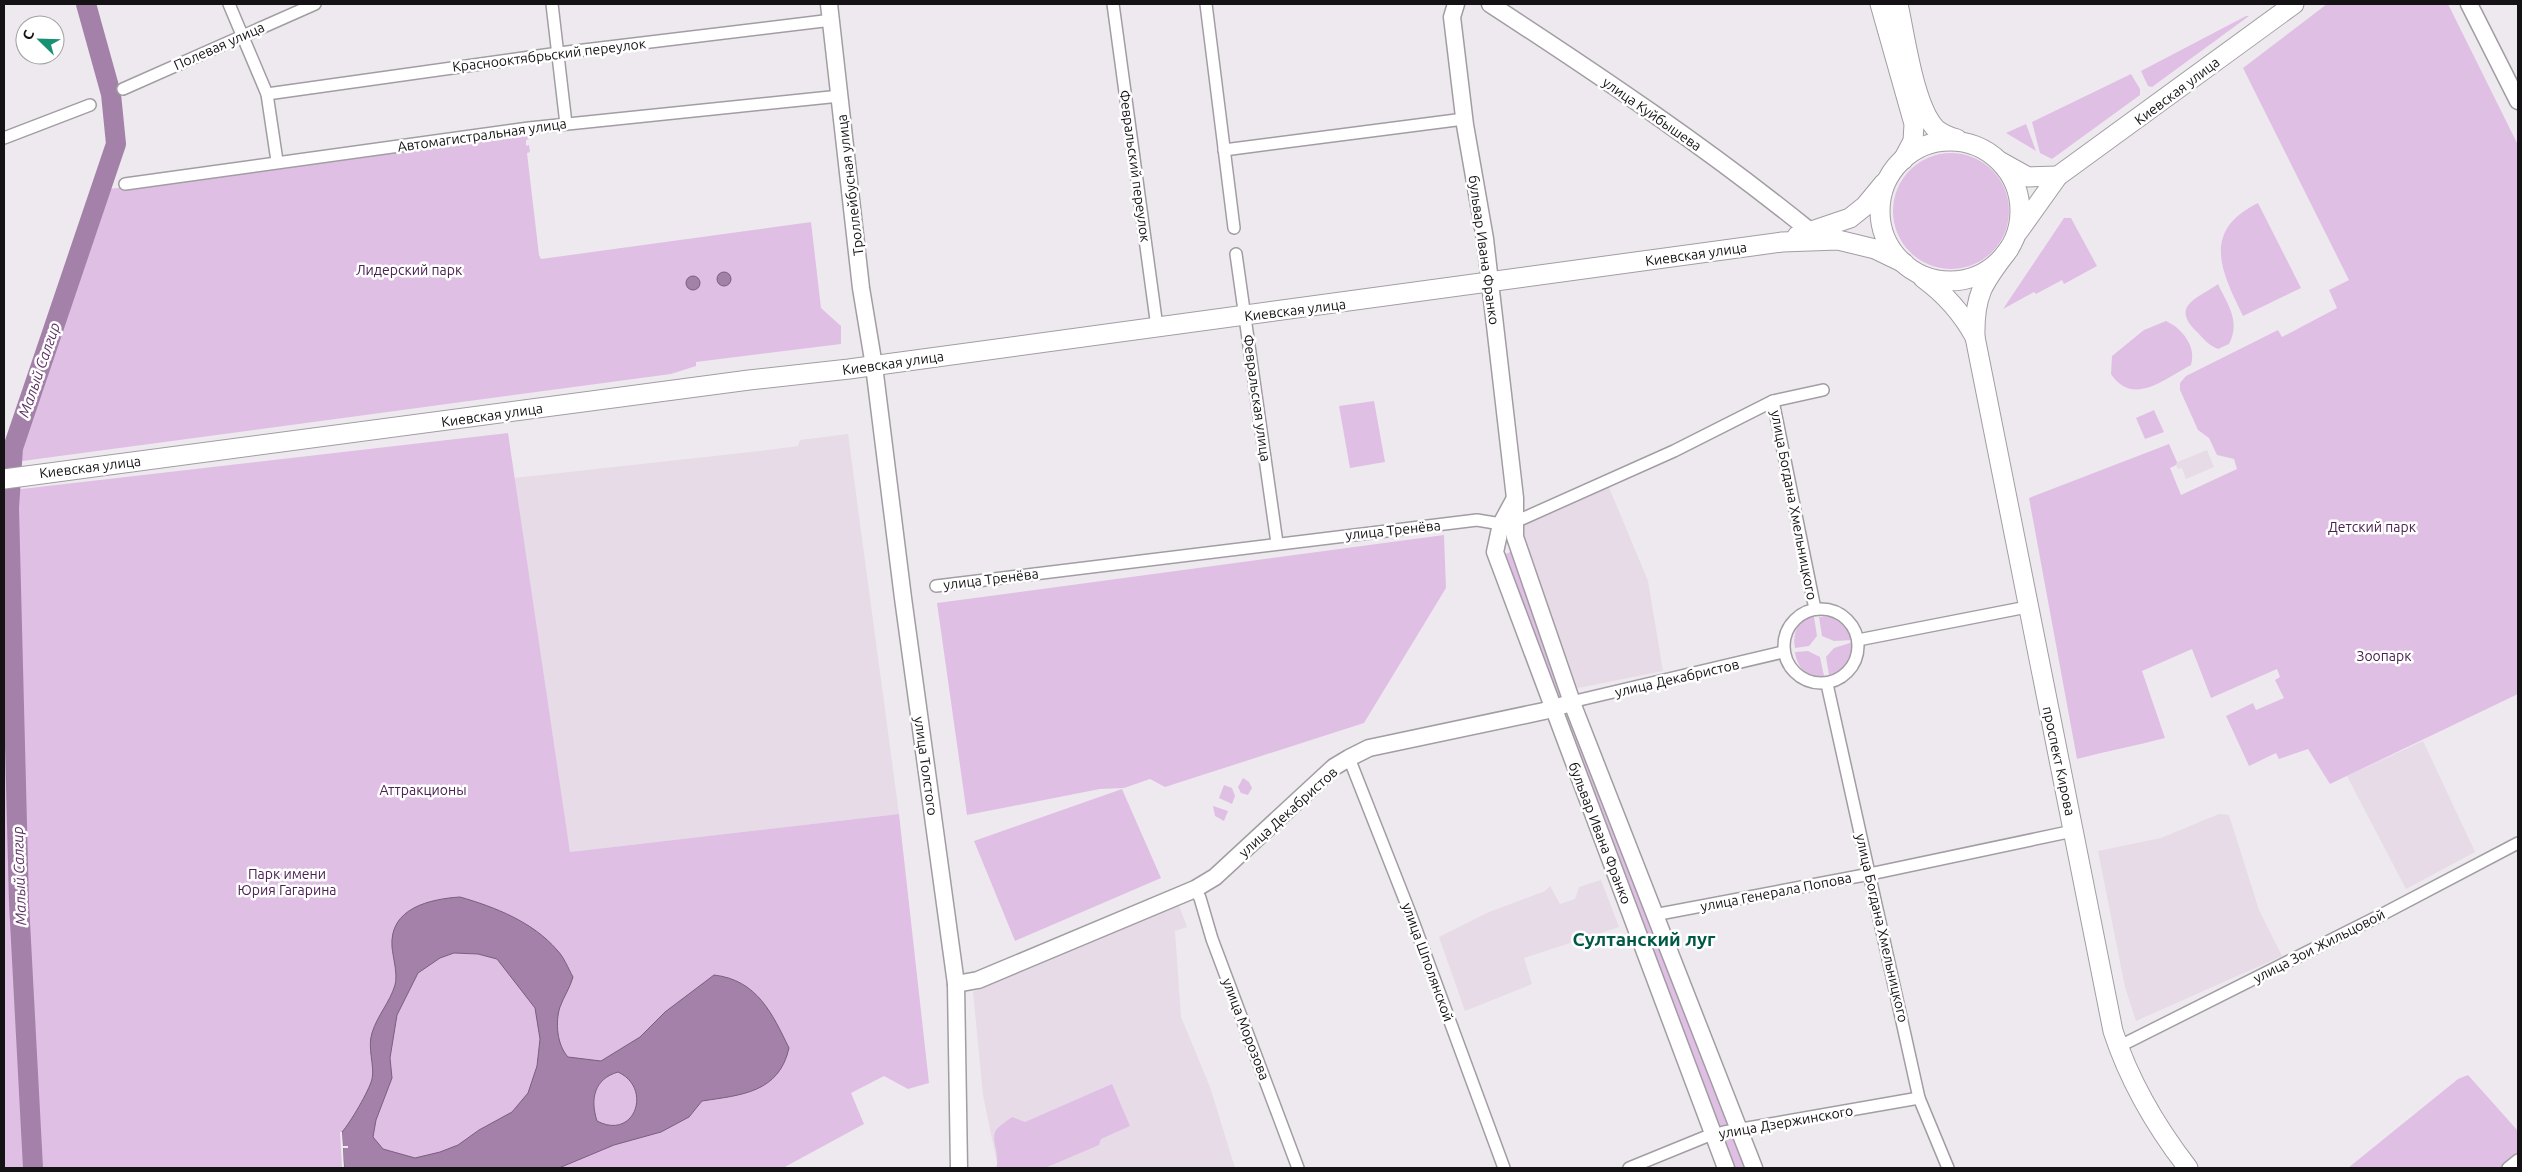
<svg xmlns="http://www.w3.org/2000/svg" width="2522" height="1172" font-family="Ubuntu,sans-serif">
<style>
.built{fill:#e6dbe7}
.green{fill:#e0bfe5}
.water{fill:#a381a8;stroke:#78607c;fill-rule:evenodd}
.pier{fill:#eee9ef}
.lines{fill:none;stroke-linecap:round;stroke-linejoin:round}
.river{stroke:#a381a8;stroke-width:20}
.street-casing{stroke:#a29da3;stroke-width:14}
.secondary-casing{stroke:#a29da3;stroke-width:19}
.primary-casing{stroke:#a29da3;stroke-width:21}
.street{stroke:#fff;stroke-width:11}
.secondary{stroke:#fff;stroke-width:16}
.primary{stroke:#fff;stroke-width:19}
.labels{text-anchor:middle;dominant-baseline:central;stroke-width:5;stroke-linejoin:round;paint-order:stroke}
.street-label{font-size:14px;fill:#141214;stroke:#fff}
.park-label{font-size:14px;fill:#4c2053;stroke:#fff}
.water-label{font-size:15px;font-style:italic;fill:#5f3266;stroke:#fff}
.district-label{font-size:19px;font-weight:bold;fill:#005846;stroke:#fff}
</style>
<rect width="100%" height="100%" fill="#eee9ef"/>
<g class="built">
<polygon points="848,434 899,814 570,852 514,478 760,451 798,446 800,440"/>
<polygon points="2207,450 2214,467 2186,479 2182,468 2178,469 2175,463"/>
<polygon points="1608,485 1648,581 1663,671 1573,689 1518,525"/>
<polygon points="2423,741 2475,852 2406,889 2347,776"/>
<polygon points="2219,814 2229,815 2259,910 2282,956 2136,1021 2125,987 2098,851 2161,838"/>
<polygon points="1601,880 1619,927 1524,958 1532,984 1465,1011 1439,937 1489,912 1545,891 1550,886 1560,904 1575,899 1579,887"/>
<polygon points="1178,903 1187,927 1175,931 1181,1017 1210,1087 1235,1168 998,1168 983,1095 973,992"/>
</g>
<g class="green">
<path d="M2327 4H2448L2518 145V694L2330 784 2308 749 2279 759 2276 753 2249 766 2226 716 2253 703 2256 710 2284 698 2275 680 2280 677 2277 669 2211 698 2192 649 2142 671 2165 738C2136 746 2106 751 2077 759L2029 498 2169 444 2177 462 2176 465 2170 468 2181 495 2237 469 2234 459 2217 455 2209 438 2198 430 2180 390V383L2186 376 2278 330 2282 337 2337 308 2329 290 2349 280 2243 68Z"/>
<polygon points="2246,16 2249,16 2152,87 2148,86 2141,71"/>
<polygon points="2131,74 2140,89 2140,95 2052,159 2040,153 2032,122"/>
<polygon points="2026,124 2036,151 2006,133"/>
<polygon points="528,134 529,139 526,140 526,146 529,145 530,152 527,153 539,255 541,259 811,222 821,308 841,326 841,344 696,362 696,366 671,374 15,462 14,450 102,189 137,187"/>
<circle cx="1951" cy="211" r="58"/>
<path d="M2258 203 2301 288 2243 316C2221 271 2201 231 2258 203Z"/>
<polygon points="2064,218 2071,218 2097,266 2064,284 2062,280 2036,294 2034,292 2003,309"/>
<path d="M2218 284C2228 305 2241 322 2229 344L2218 349C2208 345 2203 338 2196 331 2171 305 2197 299 2218 284Z"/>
<path d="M2166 321C2182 328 2197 347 2191 365 2164 379 2133 407 2111 374L2112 356 2144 330Z"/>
<polygon points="1374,401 1385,462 1350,468 1339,406"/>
<polygon points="2154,410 2164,432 2145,439 2136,418"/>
<polygon points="508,433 570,852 899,814 929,1083 908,1089 884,1076 851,1093 864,1124 783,1168 4,1168 4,491"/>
<polygon points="1444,535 1446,588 1364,723 1165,787 1150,779 1124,788 1100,789 967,815 937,603"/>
<polygon points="1515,550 1566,701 1556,704 1501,556"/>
<polygon points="1830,616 1847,628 1853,640 1834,641 1822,636 1819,617"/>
<path d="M1814 617 1817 636 1809 646 1795 648C1792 634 1798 618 1814 617Z"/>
<path d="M1853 642C1851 658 1847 674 1829 675L1826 657 1834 648Z"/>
<path d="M1808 651 1820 657 1824 676C1807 680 1797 667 1795 652Z"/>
<polygon points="1568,706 1734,1127 1716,1131 1558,709"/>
<polygon points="1243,778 1249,782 1252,788 1248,795 1241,793 1238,787"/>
<polygon points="1224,785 1232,788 1235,796 1232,804 1219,798"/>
<polygon points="1122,789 1161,878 1015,941 974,841"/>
<polygon points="1213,806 1228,811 1224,821 1215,816"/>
<polygon points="2468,1075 2518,1131 2518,1168 2348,1168 2458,1079"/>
<path d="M1112 1084 1130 1126 1101 1139 1099 1145 1045 1168H996C1001 1155 990 1140 996 1130 1000 1125 1007 1121 1012 1117L1025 1122Z"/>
<polygon points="1736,1133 1749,1168 1730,1168 1718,1137"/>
</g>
<g class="water">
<circle cx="724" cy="279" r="7"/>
<circle cx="693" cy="283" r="7"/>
<path d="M460 897C495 907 533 922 557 950 564 957 568 968 573 977 570 988 564 996 560 1007 555 1022 557 1045 568 1057L601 1061 640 1037 665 1012 714 975C757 980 772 1013 789 1048 779 1093 741 1095 702 1101L689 1117 661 1132 614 1145 559 1168H344L342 1132C350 1123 369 1091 372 1079 375 1066 367 1048 372 1033 377 1016 390 1002 395 985 398 974 393 958 392 947 389 908 430 899 460 897ZM454 953 478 954 497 959 535 1008 540 1039 537 1066 528 1093 512 1112 479 1130 458 1145 440 1152 415 1158 383 1149 373 1137 376 1120 392 1078 390 1058 397 1015 418 973 440 958ZM618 1072C653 1088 635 1141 597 1121 590 1099 594 1079 618 1072Z"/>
</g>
<polygon class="pier" points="340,1132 342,1132 343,1146 348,1146 348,1148 343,1148 344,1168 342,1168"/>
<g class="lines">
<polyline class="river" points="33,1168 19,903 9,508 13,448 116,144 111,94 86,4"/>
<defs>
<g id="street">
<polyline points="229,4 267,94 277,161"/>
<polyline points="552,4 566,124"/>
<polyline points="1113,4 1157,327"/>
<polyline points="1206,4 1234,228"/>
<polyline points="123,89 315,4"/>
<polyline points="267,94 559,53 832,20"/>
<polyline points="4,138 90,105"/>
<polyline points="1224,150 1464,119"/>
<polyline points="125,184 529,128 840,96"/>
<polyline points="1236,254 1277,543"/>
<polyline points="1773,401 1815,609"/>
<polyline points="936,586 1477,520 1501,524 1515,522 1674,451 1773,401 1823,390"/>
<circle cx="1821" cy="646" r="37"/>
<polyline points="1858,640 2027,607"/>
<polyline points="1827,684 1919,1098 1948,1168"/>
<polyline points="1571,702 1783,652"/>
<polyline points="1349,758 1410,913 1504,1168"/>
<polyline points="1195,889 1200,898 1212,939 1298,1168"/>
<polyline points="1654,915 1870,874 2073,831"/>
<polyline points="2118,1047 2381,915 2518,843"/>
<polyline points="1629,1168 1705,1137 1724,1132 1919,1098"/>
<polyline points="2508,1168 2518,1160"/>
</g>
<g id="secondary">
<polyline points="829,4 861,288 874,366 903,598 956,984 959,1168"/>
<polyline points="1456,4 1452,17 1465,125 1485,239 1515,498 1515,537 1574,708 1754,1168"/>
<path d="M1490 4C1599 75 1709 149 1810 231"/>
<polyline points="2469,4 2518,101"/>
<polyline points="1514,500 1501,524 1495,552 1726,1168"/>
<polyline points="956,984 978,980 1195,889 1215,877 1334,767 1349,758 1369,748 1544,711 1564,705"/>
</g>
<g id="primary">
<polyline points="1880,4 1914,124 1913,141 1903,160"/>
<path d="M1898 4C1905 35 1914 107 1936 129 1942 134 1950 137 1957 139"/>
<circle cx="1950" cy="211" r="70"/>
<polyline points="2001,162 2028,177 2058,176"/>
<polyline points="2018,232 2058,176 2294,4"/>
<polyline points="1797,236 1850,218 1865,206 1884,183"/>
<path d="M2009 249C1984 282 1974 293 1975 337L2113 1031C2129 1080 2157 1128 2188 1168"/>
<path d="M1923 278C1945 294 1962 313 1975 337"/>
<polyline points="4,479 749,380 849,369 1782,242 1838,240 1875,249 1904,263"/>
</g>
</defs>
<use href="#street" class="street-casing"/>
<use href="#secondary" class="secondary-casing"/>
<use href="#primary" class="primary-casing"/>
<use href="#street" class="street"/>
<use href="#secondary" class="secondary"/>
<use href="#primary" class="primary"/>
</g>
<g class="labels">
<g class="street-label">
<text transform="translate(219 46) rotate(-24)">Полевая улица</text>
<text transform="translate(549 55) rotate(-7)">Краснооктябрьский переулок</text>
<text transform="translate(2177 91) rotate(-37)">Киевская улица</text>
<text transform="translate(1652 114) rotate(35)">улица Куйбышева</text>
<text transform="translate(482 135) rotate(-8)">Автомагистральная улица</text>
<text transform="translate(1135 166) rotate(82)">Февральский переулок</text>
<text transform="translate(850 185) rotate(-97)">Троллейбусная улица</text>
<text transform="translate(1484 250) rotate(82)">бульвар Ивана Франко</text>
<text transform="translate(1696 254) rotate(-8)">Киевская улица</text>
<text transform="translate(1295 310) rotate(-7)">Киевская улица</text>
<text transform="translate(893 363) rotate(-8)">Киевская улица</text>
<text transform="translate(1257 398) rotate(82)">Февральская улица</text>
<text transform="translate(492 415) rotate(-8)">Киевская улица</text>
<text transform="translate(90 467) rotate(-7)">Киевская улица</text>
<text transform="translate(1794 505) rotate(79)">улица Богдана Хмельницкого</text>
<text transform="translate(1393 530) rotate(-6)">улица Тренёва</text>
<text transform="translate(991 579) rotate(-7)">улица Тренёва</text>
<text transform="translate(1677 678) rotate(-13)">улица Декабристов</text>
<text transform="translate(2059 761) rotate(78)">проспект Кирова</text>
<text transform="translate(926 766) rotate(82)">улица Толстого</text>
<text transform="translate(1288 812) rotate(-42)">улица Декабристов</text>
<text transform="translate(1600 833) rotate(69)">бульвар Ивана Франко</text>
<text transform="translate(1776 892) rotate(-11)">улица Генерала Попова</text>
<text transform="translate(1882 928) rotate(77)">улица Богдана Хмельницкого</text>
<text transform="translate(2319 946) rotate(-27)">улица Зои Жильцовой</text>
<text transform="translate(1428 962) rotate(70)">улица Шполянской</text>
<text transform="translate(1246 1029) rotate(69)">улица Морозова</text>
<text transform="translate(1786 1122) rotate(-10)">улица Дзержинского</text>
</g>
<g class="park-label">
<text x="409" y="270">Лидерский парк</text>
<text x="2372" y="527">Детский парк</text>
<text x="2384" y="656">Зоопарк</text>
<text x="423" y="790">Аттракционы</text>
<text x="287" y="874">Парк имени<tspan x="287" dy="16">Юрия Гагарина</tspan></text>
</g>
<g class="water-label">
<text transform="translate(39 370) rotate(-71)">Малый Салгир</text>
<text transform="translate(19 876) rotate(-92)">Малый Салгир</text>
</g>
<g class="district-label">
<text x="1644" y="939">Султанский луг</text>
</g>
</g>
<rect width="2522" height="1172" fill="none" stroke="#141214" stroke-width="10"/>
<g transform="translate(40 40) rotate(293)"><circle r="24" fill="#ffffff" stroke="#a1a0a1"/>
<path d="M0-4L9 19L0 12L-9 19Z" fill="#189074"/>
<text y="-8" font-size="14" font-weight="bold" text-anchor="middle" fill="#141214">С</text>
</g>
</svg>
